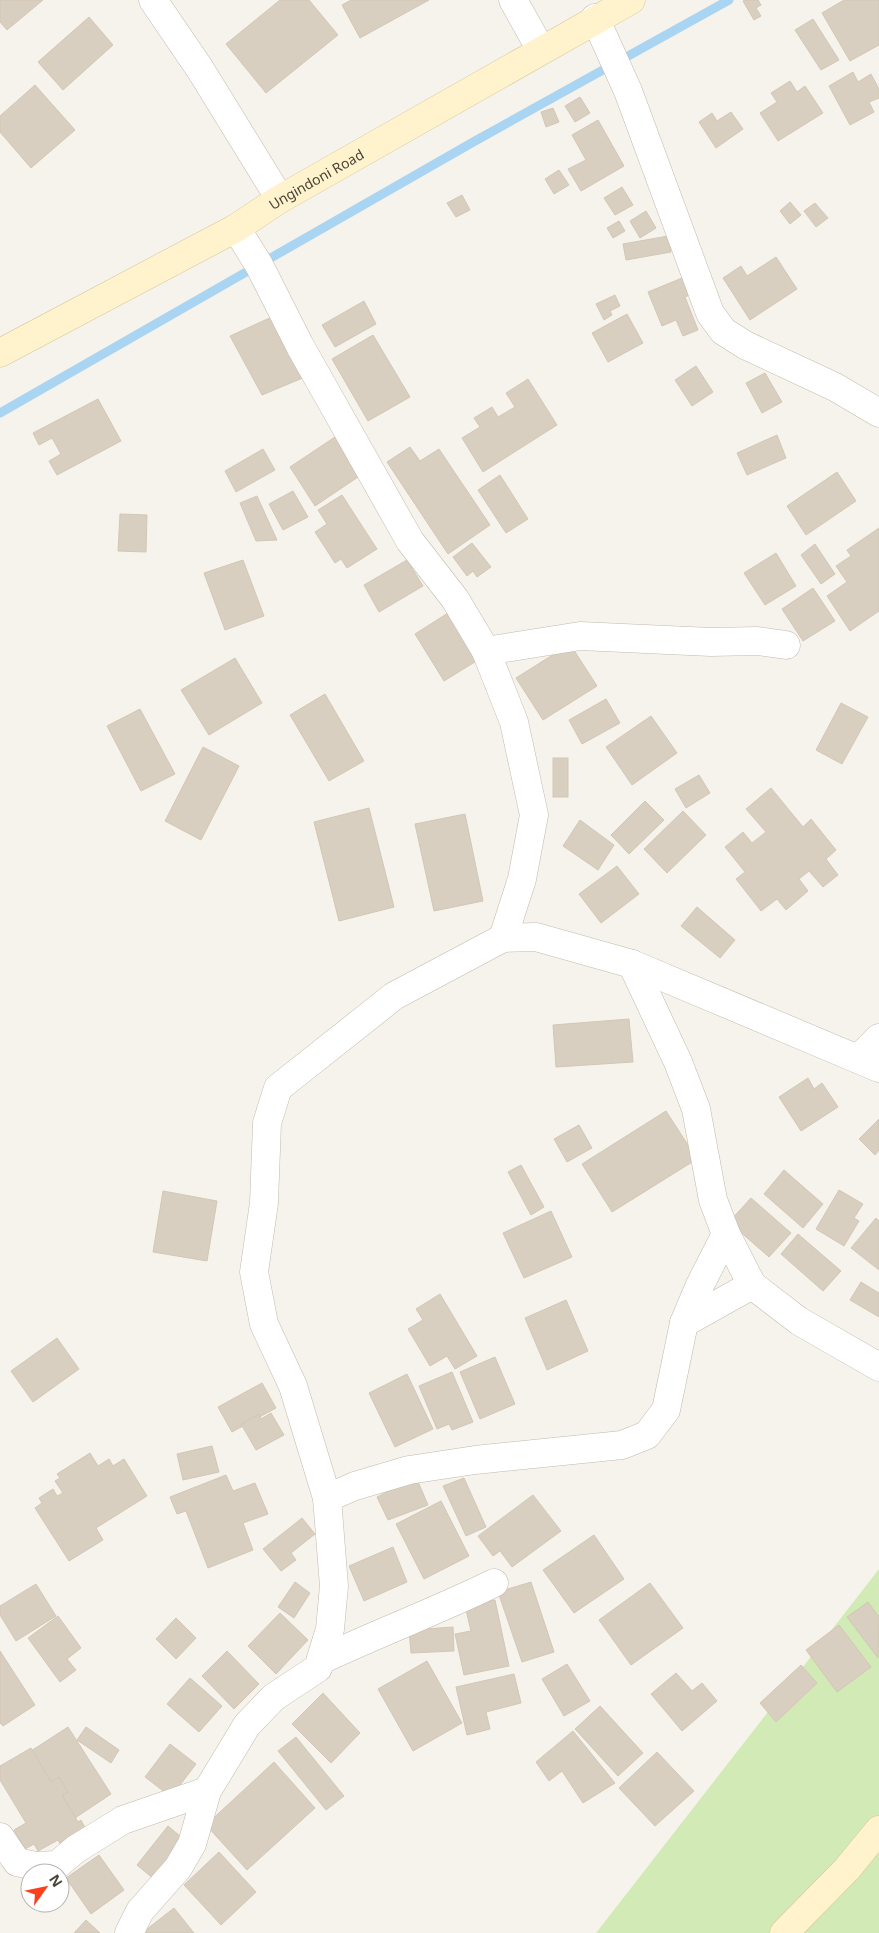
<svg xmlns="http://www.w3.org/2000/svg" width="879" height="1933" font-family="'Noto Sans',sans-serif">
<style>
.green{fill:#d2eab5}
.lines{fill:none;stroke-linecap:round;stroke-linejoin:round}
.stream{stroke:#a9d4f2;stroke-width:9}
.building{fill:#d8cfc1;stroke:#d3c7b4}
.minor-casing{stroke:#c2bbae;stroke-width:29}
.secondary-casing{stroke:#d6c79b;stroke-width:29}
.minor{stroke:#fff;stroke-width:28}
.secondary{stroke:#fff3cd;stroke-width:28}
.labels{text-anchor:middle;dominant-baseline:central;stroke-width:4.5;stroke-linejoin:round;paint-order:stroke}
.street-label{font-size:14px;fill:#4b4439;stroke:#fff}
</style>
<rect width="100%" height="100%" fill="#f6f3ec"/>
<polygon class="green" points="879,1569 879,1933 596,1933"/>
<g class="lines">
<polyline class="stream" points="0,413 475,141 729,0"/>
</g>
<g class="building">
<polygon points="0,0 43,0 7,30 0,22"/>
<polygon points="280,0 309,0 338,35 266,93 226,44"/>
<polygon points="351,0 429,0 360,38 342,5"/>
<polygon points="745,0 758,0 761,5 756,8 761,16 754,20 743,1"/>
<polygon points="844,0 879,0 879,45 850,61 822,13"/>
<polygon points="89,17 113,45 63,90 38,62"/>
<polygon points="813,19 839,60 821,70 795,30"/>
<polygon points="853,72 858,82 871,74 879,89 879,98 869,102 874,112 850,125 829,86"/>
<polygon points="790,81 797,92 805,86 823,113 778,141 760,113 777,102 771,93"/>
<polygon points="35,85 75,130 31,168 0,132 0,116"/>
<polygon points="580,97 590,113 575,122 565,106"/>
<polygon points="553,108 559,122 546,127 541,112"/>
<polygon points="731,112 743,129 716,148 699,122 712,113 717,121"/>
<polygon points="598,120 624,166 581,191 568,169 586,160 572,135"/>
<polygon points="559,170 569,185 554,194 545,179"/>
<polygon points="622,187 633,205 615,215 604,198"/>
<polygon points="462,195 470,210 456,217 447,203"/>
<polygon points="790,202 801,215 790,224 780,211"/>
<polygon points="815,203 828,218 816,227 804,211"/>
<polygon points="646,211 656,228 640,238 630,221"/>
<polygon points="619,221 625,231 613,238 607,228"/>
<polygon points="668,236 671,252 626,260 623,244"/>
<polygon points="776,257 797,289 750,320 723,278 741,266 747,276"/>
<polygon points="687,276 694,293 685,297 698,330 683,336 676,320 662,326 648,292"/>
<polygon points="615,295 620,306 610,311 612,315 604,320 596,304"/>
<polygon points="364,301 376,324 335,347 322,325"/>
<polygon points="627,314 643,343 608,362 592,333"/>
<polygon points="274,316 305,377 262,395 230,336"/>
<polygon points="373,335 410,397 368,421 332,359"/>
<polygon points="696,366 713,392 692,406 675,380"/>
<polygon points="765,373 782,402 762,413 746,383"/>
<polygon points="528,379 557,425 483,472 462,438 480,427 474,418 492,407 498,417 515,407 506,393"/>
<polygon points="98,399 121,441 57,475 49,461 61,454 52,438 39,445 33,433"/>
<polygon points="338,435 364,473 315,506 290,467"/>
<polygon points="777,435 786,458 747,475 737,453"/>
<polygon points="410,447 420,461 439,449 490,525 448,554 387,462"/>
<polygon points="263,449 275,470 236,492 225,471"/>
<polygon points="837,472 856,501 806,535 787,506"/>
<polygon points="500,475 528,519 506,533 478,490"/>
<polygon points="293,491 308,517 283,530 269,504"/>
<polygon points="342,495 377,549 347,568 341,559 335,563 315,532 327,524 318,510"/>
<polygon points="257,496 277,540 256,541 240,503"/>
<polygon points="120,514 147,515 146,552 118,551"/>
<polygon points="879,528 879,611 850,631 827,596 847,582 836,566 851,556 847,550"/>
<polygon points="472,543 491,567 477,577 473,571 467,576 453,557"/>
<polygon points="815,544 835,574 821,584 801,555"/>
<polygon points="776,553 796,586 765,605 744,573"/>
<polygon points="243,560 264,616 225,630 204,573"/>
<polygon points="407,560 423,586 379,612 364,585"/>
<polygon points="813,588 835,621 803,641 782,609"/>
<polygon points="448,613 478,660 444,681 415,634"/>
<polygon points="570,644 597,686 543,720 516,678"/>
<polygon points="235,658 262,703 209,735 181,690"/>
<polygon points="325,694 364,761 329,781 290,715"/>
<polygon points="606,699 620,723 582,744 569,720"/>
<polygon points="841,703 868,717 842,764 816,750"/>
<polygon points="140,709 175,774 141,791 107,726"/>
<polygon points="651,716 677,753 632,785 606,747"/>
<polygon points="203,747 239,766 201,840 165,821"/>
<rect x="553" y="758" width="15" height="39"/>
<polygon points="699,775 710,793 686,808 675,789"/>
<polygon points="771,788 803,827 811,819 836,850 826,859 838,875 823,887 809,871 799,879 808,891 786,910 777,899 761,911 736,879 745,872 725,847 743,832 752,843 766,832 746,809"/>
<polygon points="645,801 664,820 629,854 611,835"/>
<polygon points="369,808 394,907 339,921 314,822"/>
<polygon points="683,811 706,835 667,873 644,849"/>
<polygon points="465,814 483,901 434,911 415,824"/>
<polygon points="580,820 614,845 598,870 563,846"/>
<polygon points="617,866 639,894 601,923 579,894"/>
<polygon points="697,907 735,940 720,958 681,926"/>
<polygon points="629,1019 633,1062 556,1067 553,1025"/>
<polygon points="808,1078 814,1089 822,1083 838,1107 801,1131 779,1097"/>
<polygon points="666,1111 697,1159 612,1212 582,1164"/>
<polygon points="879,1119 879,1150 875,1155 859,1139"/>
<polygon points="579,1125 592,1148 567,1162 554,1139"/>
<polygon points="521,1165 544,1207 531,1215 508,1172"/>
<polygon points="784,1170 823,1204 803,1228 764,1194"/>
<polygon points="839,1190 863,1204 854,1218 859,1221 844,1246 816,1229"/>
<polygon points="163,1191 217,1201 207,1261 153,1252"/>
<polygon points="751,1198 791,1233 769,1257 729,1222"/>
<polygon points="551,1211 572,1257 524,1278 503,1233"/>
<polygon points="876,1218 879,1221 879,1270 851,1248"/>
<polygon points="798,1234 841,1271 823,1291 781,1254"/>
<polygon points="861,1282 879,1293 879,1317 850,1300"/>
<polygon points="440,1294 477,1356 455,1369 447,1356 430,1366 408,1329 423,1320 416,1309"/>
<polygon points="566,1300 588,1351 547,1370 525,1318"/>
<polygon points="57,1338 79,1369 33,1402 11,1371"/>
<polygon points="495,1357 515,1404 480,1419 460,1372"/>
<polygon points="452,1372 473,1422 452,1430 449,1424 437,1429 419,1386"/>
<polygon points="407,1374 433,1429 395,1447 369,1393"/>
<polygon points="262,1383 276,1408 232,1432 218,1407"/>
<polygon points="271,1413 284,1435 256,1450 241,1424 259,1414 261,1419"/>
<polygon points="212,1446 219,1472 183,1480 177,1454"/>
<polygon points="90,1453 98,1466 109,1459 113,1466 124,1459 147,1496 96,1528 103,1540 69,1561 35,1508 42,1503 39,1498 53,1489 57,1496 63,1493 55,1481 60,1478 57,1474"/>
<polygon points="226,1475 233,1491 255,1483 268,1514 243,1523 253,1550 208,1568 186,1511 177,1514 170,1497"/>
<polygon points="416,1477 428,1505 388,1520 377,1497"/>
<polygon points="464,1478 486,1527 466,1536 443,1486"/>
<polygon points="533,1495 561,1531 512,1567 500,1551 493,1556 478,1536"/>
<polygon points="441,1501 469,1556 424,1579 396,1524"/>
<polygon points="302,1518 315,1534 291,1553 296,1560 281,1571 263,1549"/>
<polygon points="594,1535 624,1579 574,1613 543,1570"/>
<polygon points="393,1547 407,1582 364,1601 349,1566"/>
<polygon points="295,1582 310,1593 294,1618 278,1607"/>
<polygon points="531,1582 554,1652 522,1662 498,1592"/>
<polygon points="650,1583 683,1628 631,1665 599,1620"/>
<polygon points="36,1584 56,1616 16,1641 0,1615 0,1606"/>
<polygon points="495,1600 509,1666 464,1675 455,1634 471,1631 465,1606"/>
<polygon points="868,1602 879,1617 878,1658 847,1617"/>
<polygon points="280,1613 308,1640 276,1674 248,1646"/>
<polygon points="58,1616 81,1648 67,1659 76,1670 60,1682 28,1638"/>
<polygon points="176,1618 196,1638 176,1659 156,1639"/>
<polygon points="839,1625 871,1667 837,1692 806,1650"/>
<polygon points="453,1627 454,1651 411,1653 409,1630"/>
<polygon points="0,1651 35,1705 3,1726 0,1723"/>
<polygon points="227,1651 259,1684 234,1709 202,1676"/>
<polygon points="427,1661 462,1723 413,1751 378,1689"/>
<polygon points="567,1664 590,1701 564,1716 542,1679"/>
<polygon points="801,1665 817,1683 776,1722 760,1703"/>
<polygon points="676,1673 692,1691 702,1683 717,1701 682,1731 651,1694"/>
<polygon points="514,1674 521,1703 486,1712 490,1729 467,1735 456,1687"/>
<polygon points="190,1678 222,1706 199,1732 167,1704"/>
<polygon points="323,1693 360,1733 331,1763 292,1724"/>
<polygon points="600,1706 643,1753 618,1776 575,1729"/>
<polygon points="68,1727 111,1794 75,1818 31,1751"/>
<polygon points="86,1727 119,1750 111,1763 77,1740"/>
<polygon points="573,1731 615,1783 583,1803 562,1771 549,1781 536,1762"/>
<polygon points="296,1737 344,1796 326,1810 278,1751"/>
<polygon points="170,1744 196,1764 171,1797 145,1777"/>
<polygon points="31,1748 51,1782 59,1777 68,1792 62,1795 78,1822 81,1820 89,1835 64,1850 58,1840 38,1851 34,1844 25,1849 14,1830 26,1823 0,1780 0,1766"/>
<polygon points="657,1752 694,1791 655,1826 619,1788"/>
<polygon points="274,1762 315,1808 247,1870 206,1825"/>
<polygon points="168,1826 186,1841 155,1880 137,1865"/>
<polygon points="219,1852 256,1892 221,1925 184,1885"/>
<polygon points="99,1855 124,1890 91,1914 66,1878"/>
<polygon points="174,1908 194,1933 142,1933"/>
<polygon points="86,1920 100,1933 74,1933"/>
</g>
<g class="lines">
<defs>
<g id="minor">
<polyline points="153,0 200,69 280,199"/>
<polyline points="513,0 541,50"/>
<polyline points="595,18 628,91 710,313 723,331 745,345 835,387 879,413"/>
<polyline points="236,228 259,265 300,346 410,541 455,599 486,651 514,722 534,815 522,879 503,938"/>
<polyline points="486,651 580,636 711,642 757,641 786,645"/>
<polyline points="632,964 678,1062 696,1109 713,1200 726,1234 752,1285 799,1321 879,1367"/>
<polyline points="858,1059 879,1038"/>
<polyline points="684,1323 752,1285"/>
<polyline points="327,1498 355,1486 409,1470 475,1460 622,1445 647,1435 666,1410 684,1323 700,1285 726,1234"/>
<path d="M321 1660C378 1633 437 1611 494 1583"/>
<polyline points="0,1837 17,1862 35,1866 57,1865 76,1849 123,1820 207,1791"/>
<polyline points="129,1933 140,1911 178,1868 192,1844 207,1791 247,1725 274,1697 318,1668 330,1629 334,1586 327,1498 293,1386 264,1324 254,1272 264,1203 267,1123 278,1088 394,996 503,938 536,937 632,964 879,1068"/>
</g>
<g id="secondary">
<path id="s1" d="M0 353 236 228 280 199 631 0"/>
<polyline points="784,1933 847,1869 879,1830"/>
</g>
</defs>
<use href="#minor" class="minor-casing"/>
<use href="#secondary" class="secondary-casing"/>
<use href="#minor" class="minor"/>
<use href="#secondary" class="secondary"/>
</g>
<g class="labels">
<g class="street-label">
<text stroke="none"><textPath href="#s1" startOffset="361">Ungindoni Road</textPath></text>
</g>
</g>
<g transform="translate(45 1888) rotate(57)"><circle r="24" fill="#ffffff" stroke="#b7b4b0"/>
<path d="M0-4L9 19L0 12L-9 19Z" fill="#fc3f1d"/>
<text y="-8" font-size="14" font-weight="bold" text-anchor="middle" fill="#4b4439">N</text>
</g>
</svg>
